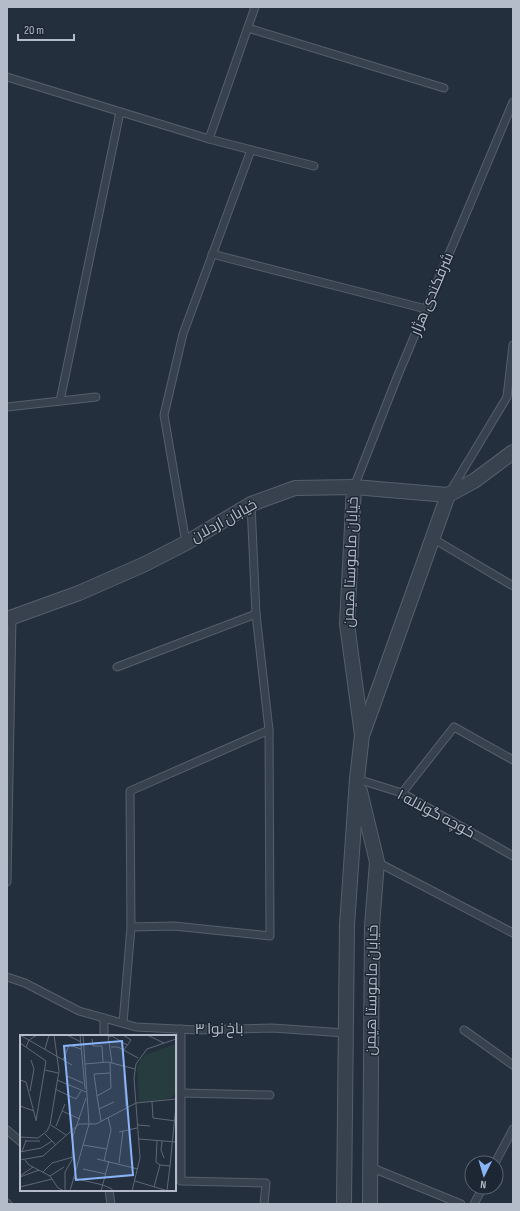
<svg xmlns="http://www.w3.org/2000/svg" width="520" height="1211" font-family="'Sofia Sans Condensed',Cairo,sans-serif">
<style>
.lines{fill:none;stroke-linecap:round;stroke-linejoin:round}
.service-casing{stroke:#565f6c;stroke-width:9}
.minor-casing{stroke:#565f6c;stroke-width:16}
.service{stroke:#38414e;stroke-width:7}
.minor{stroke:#38414e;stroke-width:14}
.labels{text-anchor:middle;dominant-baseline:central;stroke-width:3;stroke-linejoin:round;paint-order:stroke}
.street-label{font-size:15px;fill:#b4bcc9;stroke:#1d2633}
.inset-road{fill:none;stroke:#5e6776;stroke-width:1}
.view{fill:#8ab4f8;fill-opacity:0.15;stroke:#8ab4f8;stroke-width:2}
.inset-edge{fill:none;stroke:#b4bcc9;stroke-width:2}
</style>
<rect width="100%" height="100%" fill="#242f3e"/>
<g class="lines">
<defs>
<g id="service">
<polyline points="248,28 444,88"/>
<polyline points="7,77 209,139 314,166"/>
<polyline points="209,139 255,7"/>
<polyline points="212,254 426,309"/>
<polyline points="60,401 120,112"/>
<polyline points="7,407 96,397"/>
<polyline points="354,487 398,375 513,102"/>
<polyline points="451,490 507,397 513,345"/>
<polyline points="432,538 513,586"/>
<polyline points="186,543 164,415 183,334 251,150"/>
<polyline points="117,667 256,614"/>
<polyline points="357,779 402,793 513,856"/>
<polyline points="402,793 454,727 513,760"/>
<polyline points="377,862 513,933"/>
<polyline points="7,882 12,617"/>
<polyline points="131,927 174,926 270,936 269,730"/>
<polyline points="7,977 25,983 79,1011 136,1027 197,1030 272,1028 345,1033"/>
<polyline points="123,1023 131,927 130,791 269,730 256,614 251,504"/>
<polyline points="181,1029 181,1181 266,1183 264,1204"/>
<polyline points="464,1030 513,1065"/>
<polyline points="104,1036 104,1018"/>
<polyline points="181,1093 270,1095"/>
<polyline points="7,1130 21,1142"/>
<polyline points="495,1163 513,1129"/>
<polyline points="370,1167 461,1204"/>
<polyline points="109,1190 111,1204"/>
<polyline points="7,1203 8,1204"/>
<polyline points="474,1204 483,1187"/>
</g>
<g id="minor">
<polyline points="7,619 79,593 145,564 186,543 251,504 295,488 354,487 448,495 474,481 513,452"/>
<polyline points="363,733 448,495"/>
<polyline points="360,791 377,862 372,926 370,1204"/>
<polyline points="344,1204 347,925 357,779 362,735 347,624 354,487"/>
</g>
</defs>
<use href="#service" class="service-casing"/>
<use href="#minor" class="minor-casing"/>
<use href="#service" class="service"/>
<use href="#minor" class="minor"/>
</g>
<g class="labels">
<g class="street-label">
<text transform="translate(432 294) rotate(-67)">شرفکندی هژار</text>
<text transform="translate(224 521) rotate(-29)">خیابان اردلان</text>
<text transform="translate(351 562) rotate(-88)">خیابان ماموستا هیمن</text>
<text transform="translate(436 814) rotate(28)">کوچه گولاله ۱</text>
<text transform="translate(372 990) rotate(-89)">خیابان ماموستا هیمن</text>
<text transform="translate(219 1029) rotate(-1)">باخ نوا ۳</text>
</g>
</g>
<g transform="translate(20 1035)">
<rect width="156" height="156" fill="#242f3e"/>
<path d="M156 9V58L151 63 119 68 117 33 120 26 125 20Z" fill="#263c3f"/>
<path class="inset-road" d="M0 0 52 30M47 0 61 7M60 0 65 54M88 0 92 28M127 0 144 8M88 2 92 1 107 10M72 4 73 11H82L83 27M0 8 26 26 16 86M6 12 9 5 17 0M91 12H98L118 23M25 14 29 0M103 16 111 5 103 0M43 25 49 10 61 14M65 29 88 27 115 34M25 35 38 38M104 39 106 71M47 41 63 48M0 45 6 47 16 85M37 45 66 57M35 54 56 64 61 56M10 56 14 34 11 25M77 61 74 39 90 38M132 67 133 83 156 86M0 71 14 76M79 74 94 67M42 76 60 84M81 86 77 61 91 53 90 28M31 90 46 100M118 90 130 91M36 91 45 69M99 97 117 93M25 99 36 110M0 102 18 103 27 96 30 90 39 36 34 0M119 104 156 107M6 106H20M137 106 136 127 140 130M142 106 141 115 144 123M63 110 87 114M0 117 21 113 32 106M2 117 6 105M77 124 118 134M0 125 23 121 59 89H76L116 68 156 64M5 125 9 130 30 141 38 153 44 156M84 126 91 95 88 82M99 128 103 96M63 134 86 139M23 137 32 128 53 122M0 141 13 132M30 141 44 132M0 142 19 135M53 143 83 150 92 154V156M115 146 148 156M0 152 32 144M134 152 140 130 150 131 156 70M147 155 150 131M45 156V137L52 125 53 101 66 63M50 156 69 89 63 0M81 156 89 126M112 156 120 123 114 43 116 29 127 14 156 4"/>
<path class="view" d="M102 6 113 140 56 145 44 11Z"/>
<rect width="156" height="156" class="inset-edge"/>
</g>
<rect width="520" height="1211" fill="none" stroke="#b4bcc9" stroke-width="16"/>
<g transform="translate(484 1175) rotate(185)"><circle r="19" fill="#1d2633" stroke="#59626f"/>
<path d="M0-3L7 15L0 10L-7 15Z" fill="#8ab4f8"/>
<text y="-6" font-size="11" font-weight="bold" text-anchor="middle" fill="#b4bcc9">N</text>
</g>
<path d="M18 34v6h56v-6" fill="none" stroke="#b4bcc9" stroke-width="2"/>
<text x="24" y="34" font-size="12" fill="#b4bcc9" stroke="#1d2633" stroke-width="3" paint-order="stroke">20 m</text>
</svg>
